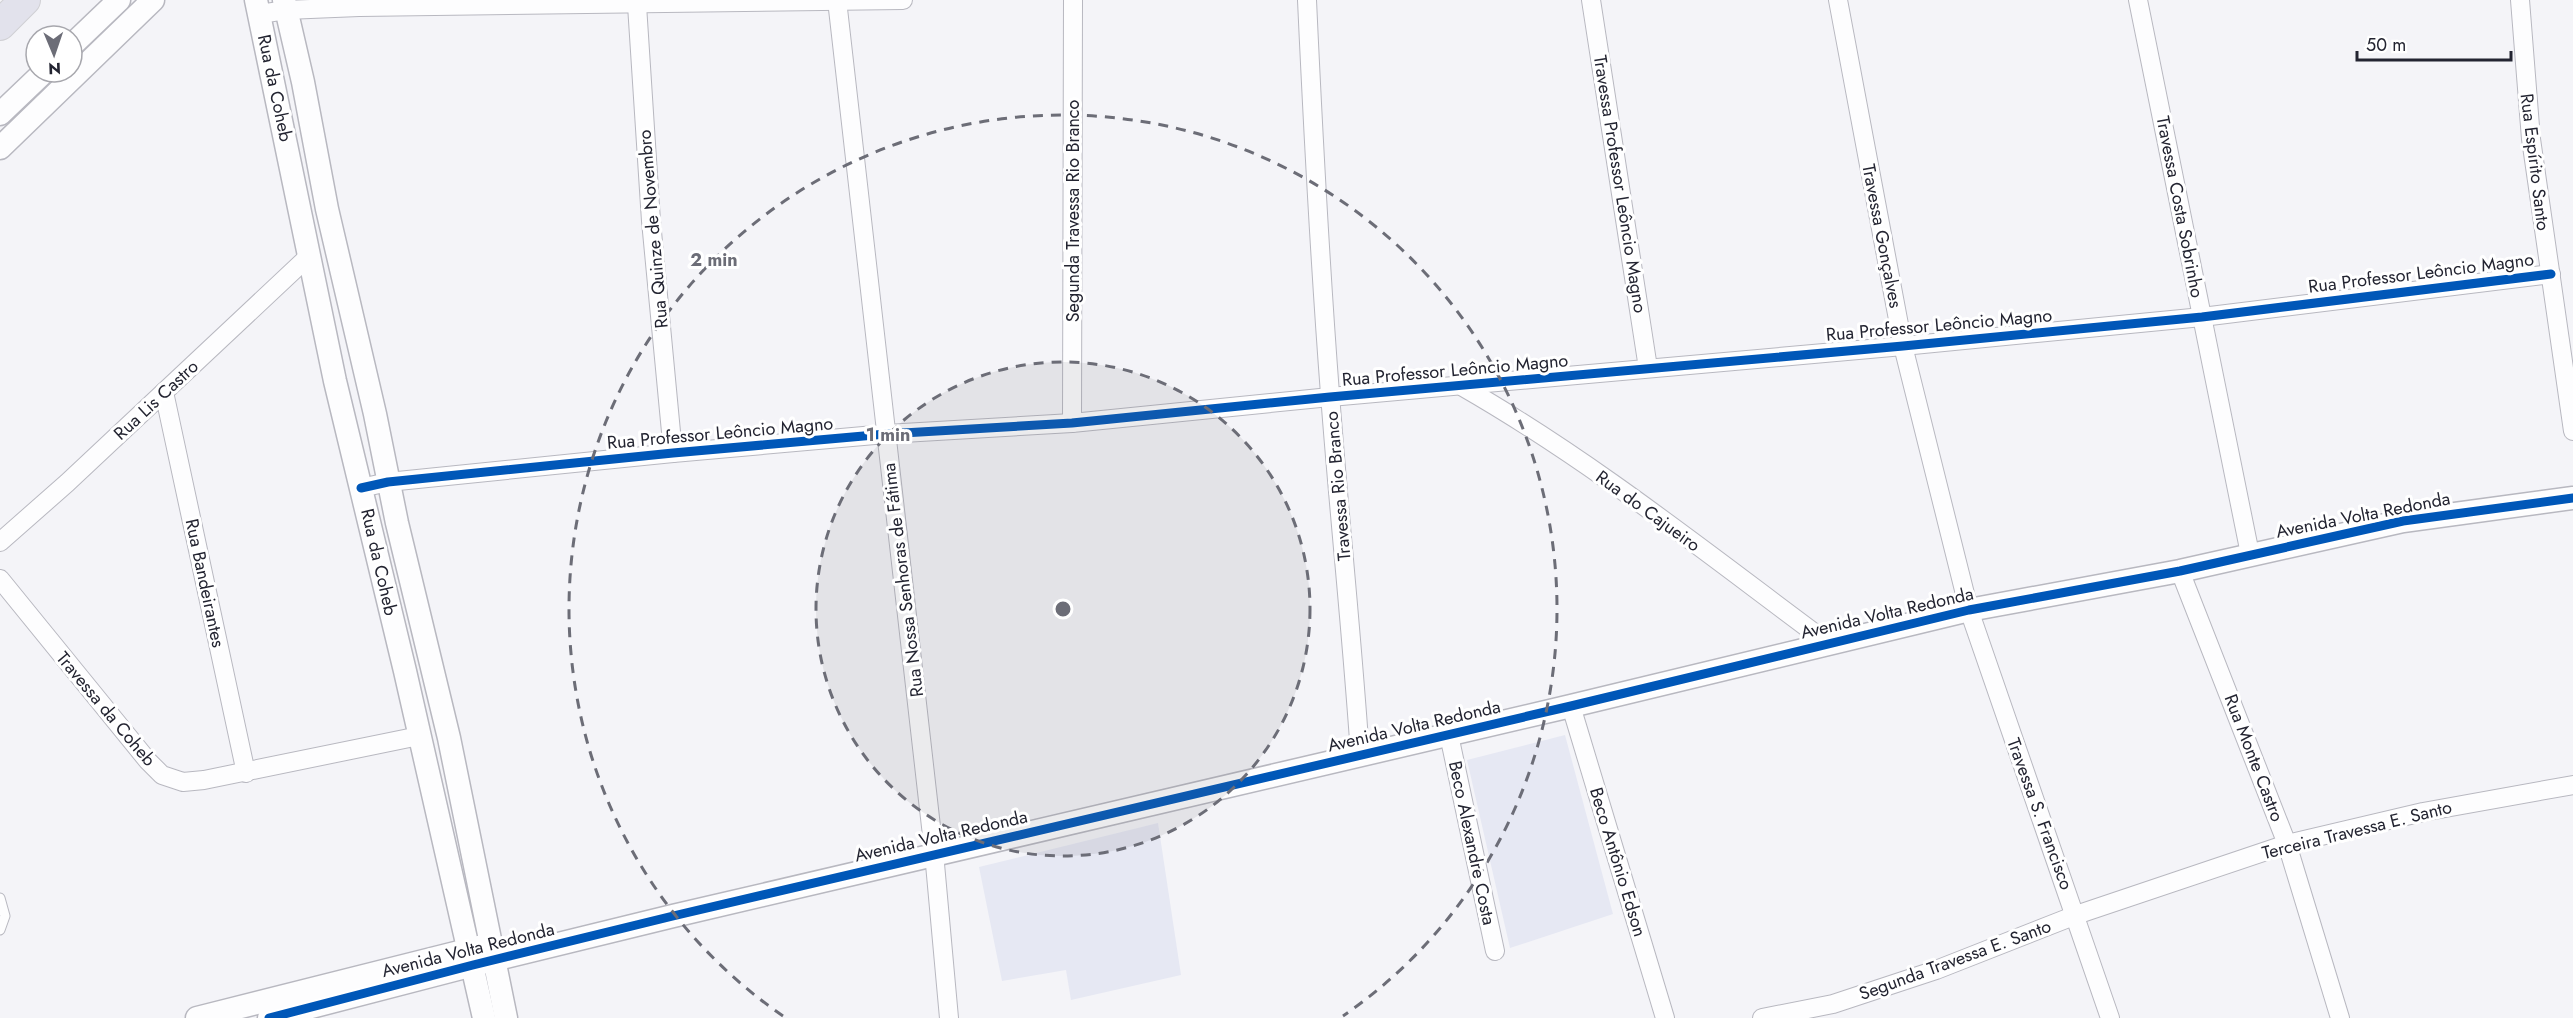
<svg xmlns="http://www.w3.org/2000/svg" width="2573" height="1018" font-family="Jost,sans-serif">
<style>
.built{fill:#e6e8f3}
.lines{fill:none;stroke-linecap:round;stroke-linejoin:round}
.service-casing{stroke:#b8b8c0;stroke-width:11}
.minor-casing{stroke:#b8b8c0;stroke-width:20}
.tertiary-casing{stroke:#b8b8c0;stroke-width:25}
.trunk-casing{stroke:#cfcfd3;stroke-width:32}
.service{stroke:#fdfdfe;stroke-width:9}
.minor{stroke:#fdfdfe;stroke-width:18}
.tertiary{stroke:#fdfdfe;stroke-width:22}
.trunk{stroke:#e2e2ec;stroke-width:30}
.cycleway-casing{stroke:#fff;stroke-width:13}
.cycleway{stroke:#0057b8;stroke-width:9}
.ring{fill:none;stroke:#6c6d77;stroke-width:3;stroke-dasharray:10 8}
.labels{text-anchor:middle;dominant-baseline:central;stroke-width:6;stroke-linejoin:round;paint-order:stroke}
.street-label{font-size:18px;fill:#232431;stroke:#fff}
.centre{fill:#6c6d77;stroke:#fff;stroke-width:3}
.ring-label{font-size:18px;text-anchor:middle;font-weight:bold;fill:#6c6d77;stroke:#fff;stroke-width:6;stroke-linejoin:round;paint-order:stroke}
</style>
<rect width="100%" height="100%" fill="#f4f4f8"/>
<g class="built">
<polygon points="1565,735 1613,914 1510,948 1467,760"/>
<polygon points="1158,823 1181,975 1071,1000 1066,970 1002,981 979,867"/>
</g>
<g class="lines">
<defs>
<polyline id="service" points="0,898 5,916 0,930"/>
<g id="minor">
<polyline points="837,0 934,853 949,1018"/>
<path d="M1307 0C1313 131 1320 263 1330 394 1339 515 1352 635 1360 755"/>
<polyline points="1591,0 1648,368"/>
<polyline points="1838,0 1903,346 1969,610 2110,1018"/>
<polyline points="2138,0 2250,554"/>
<polyline points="2520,0 2531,139 2573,431"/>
<polyline points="637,5 651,221 673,453"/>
<polyline points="260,14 286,10 359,7 903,0"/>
<path d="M1463 387C1592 461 1709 555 1828 643"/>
<polyline points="164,392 246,773"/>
<polyline points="1072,423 1073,0"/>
<polyline points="361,488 388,482 673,453 886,434 1072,423 1330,397 1903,346 2202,317 2551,274"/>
<polyline points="0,542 67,483 309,256"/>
<polyline points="2180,571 2287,844 2340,1018"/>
<polyline points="0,579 148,761 162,775 183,782 204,780 419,736"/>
<polyline points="1571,706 1665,1018"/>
<polyline points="1449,735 1495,951"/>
<polyline points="1762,1018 1833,1004 1936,970 2076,915 2287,844 2423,812 2573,785"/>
</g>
<g id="tertiary">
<polyline points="256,0 335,381 405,671 484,1018"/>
<polyline points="284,0 303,82 327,209 375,414 397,523 449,738 506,1018"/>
<polyline points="72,45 119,0"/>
<polyline points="0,114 44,72"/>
<polyline points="0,148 153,0"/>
<polyline points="197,1018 483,946"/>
<polyline points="269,1018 473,965 673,916 1571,706 1969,610 2180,571 2403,521 2573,498"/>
</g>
<polyline id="trunk" points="0,25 25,0"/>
</defs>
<use href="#service" class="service-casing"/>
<use href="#minor" class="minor-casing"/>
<use href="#tertiary" class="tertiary-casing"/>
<use href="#trunk" class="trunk-casing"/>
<use href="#service" class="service"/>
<use href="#minor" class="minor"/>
<use href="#tertiary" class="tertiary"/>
<use href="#trunk" class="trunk"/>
<defs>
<g id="cycleway">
<polyline points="361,488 388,482 673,453 886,434 1072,423 1330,397 1903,346 2202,317 2551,274"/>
<polyline points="269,1018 473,965 673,916 1571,706 1969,610 2180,571 2403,521 2573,498"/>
</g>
</defs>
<use href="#cycleway" class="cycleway-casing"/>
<use href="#cycleway" class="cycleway"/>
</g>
<circle cx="1063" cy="609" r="247" fill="#6c6d77" fill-opacity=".12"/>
<g class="ring">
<circle cx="1063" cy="609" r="247"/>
<path d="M783 1016A494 494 0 1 1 1343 1016"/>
</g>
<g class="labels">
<g class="street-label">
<text transform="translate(275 88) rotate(78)">Rua da Coheb</text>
<text transform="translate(2535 162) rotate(83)">Rua Espírito Santo</text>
<text transform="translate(1620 184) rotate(81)">Travessa Professor Leôncio Magno</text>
<text transform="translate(2180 207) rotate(79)">Travessa Costa Sobrinho</text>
<text transform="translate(1073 211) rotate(-90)">Segunda Travessa Rio Branco</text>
<text transform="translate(653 229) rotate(-95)">Rua Quinze de Novembro</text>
<text transform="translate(1882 236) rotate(79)">Travessa Gonçalves</text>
<text transform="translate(2421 273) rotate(-7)">Rua Professor Leôncio Magno</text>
<text transform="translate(1939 325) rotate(-5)">Rua Professor Leôncio Magno</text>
<text transform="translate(1455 370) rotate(-5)">Rua Professor Leôncio Magno</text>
<text transform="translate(156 400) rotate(-43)">Rua Lis Castro</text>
<text transform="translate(720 433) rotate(-5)">Rua Professor Leôncio Magno</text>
<text transform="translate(1338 486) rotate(-95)">Travessa Rio Branco</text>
<text transform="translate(1648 511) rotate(36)">Rua do Cajueiro</text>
<text transform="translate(2363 515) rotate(-11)">Avenida Volta Redonda</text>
<text transform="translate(379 562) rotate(77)">Rua da Coheb</text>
<text transform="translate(903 580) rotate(-97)">Rua Nossa Senhoras de Fátima</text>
<text transform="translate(205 583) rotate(78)">Rua Bandeirantes</text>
<text transform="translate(1887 613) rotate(-13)">Avenida Volta Redonda</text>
<text transform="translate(106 709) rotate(50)">Travessa da Coheb</text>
<text transform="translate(1414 726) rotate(-13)">Avenida Volta Redonda</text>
<text transform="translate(2254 758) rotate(69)">Rua Monte Castro</text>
<text transform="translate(2040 814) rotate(70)">Travessa S. Francisco</text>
<text transform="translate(2357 830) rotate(-14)">Terceira Travessa E. Santo</text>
<text transform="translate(941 836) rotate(-13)">Avenida Volta Redonda</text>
<text transform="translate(1472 843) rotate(78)">Beco Alexandre Costa</text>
<text transform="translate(1618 862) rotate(73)">Beco Antônio Edson</text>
<text transform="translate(468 950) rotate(-14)">Avenida Volta Redonda</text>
<text transform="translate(1955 960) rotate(-20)">Segunda Travessa E. Santo</text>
</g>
</g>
<circle cx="1063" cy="609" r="9" class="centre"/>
<g class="ring-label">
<text x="714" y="266">2 min</text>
<text x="888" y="441">1 min</text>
</g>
<g transform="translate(54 54) rotate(178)"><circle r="28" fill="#ffffff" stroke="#a7a7ad" stroke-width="1.5"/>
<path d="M0-4.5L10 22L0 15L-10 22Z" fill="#6c6d77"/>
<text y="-9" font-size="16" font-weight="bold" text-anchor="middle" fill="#232431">N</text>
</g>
<path d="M2357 51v9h154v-9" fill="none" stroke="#232431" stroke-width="3"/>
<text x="2366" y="51" font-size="18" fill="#232431" stroke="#ffffff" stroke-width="4.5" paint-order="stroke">50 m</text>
</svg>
